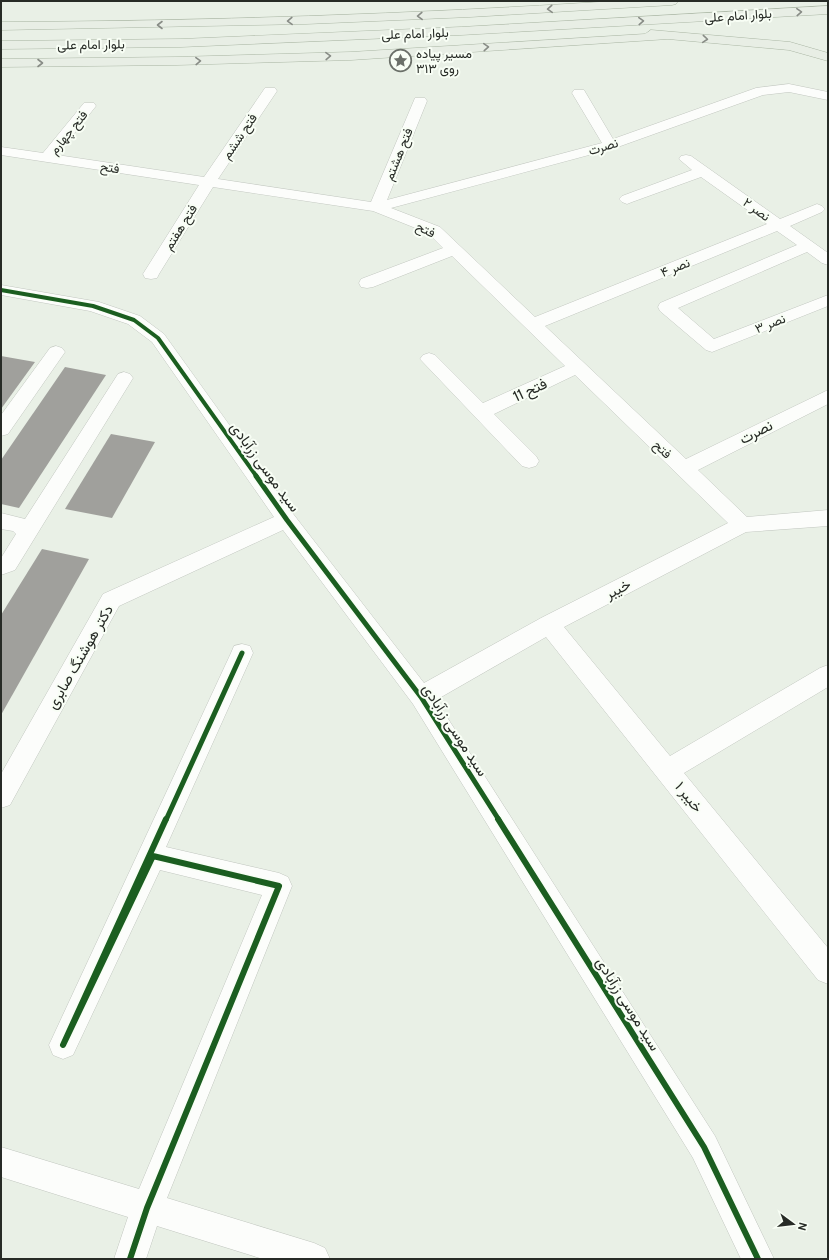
<svg xmlns="http://www.w3.org/2000/svg" width="829" height="1260" font-family="Cabin,Vazirmatn,sans-serif">
<style>
.building{fill:#a0a09c}
.lines{fill:none;stroke-linecap:round;stroke-linejoin:round}
.minor-casing{stroke:#c2c7c0;stroke-width:1}
.major-casing{stroke:#aab6a4;stroke-width:1}
.minor{fill:#fcfdfb;fill-rule:evenodd}
.major{fill:#e8eee5;fill-rule:evenodd}
.cycleway-far2-casing{stroke:#f8fef5;stroke-width:6}
.cycleway-far1-casing{stroke:#f8fef5;stroke-width:8}
.cycleway-casing{stroke:#f8fef5;stroke-width:9}
.cycleway-far2{stroke:#1b5e20;stroke-width:4}
.cycleway-far1{stroke:#1b5e20;stroke-width:5}
.cycleway{stroke:#1b5e20;stroke-width:6}
.oneway{stroke:#888c86}
.labels{text-anchor:middle;dominant-baseline:central;stroke-width:4;stroke-linejoin:round;paint-order:stroke}
.far-street-label{font-size:13px;fill:#272b26;stroke:#f8fef5}
.far-poi-label{font-size:13px;fill:#272b26;stroke:#f8fef5;text-anchor:start}
.street-label{font-size:15px;fill:#272b26;stroke:#f8fef5}
</style>
<rect width="100%" height="100%" fill="#e9f0e6"/>
<g class="building">
<polygon points="1,356 35,362 1,409"/>
<polygon points="65,367 106,375 19,508 1,504 1,460"/>
<polygon points="111,434 155,442 112,518 65,509"/>
<polygon points="42,549 89,559 1,715 1,615"/>
</g>
<g class="lines">
<defs>
<g id="minor">
<polygon points="789,84 828,92 828,100 789,92 763,95 615,148 391,208 440,227 535,317 767,224 701,177 632,202 627,204 622,202 619,199 622,196 692,170 679,159 681,156 686,155 691,156 780,219 817,204 822,206 825,209 822,212 790,226 828,253 828,265 822,263 807,252 678,308 714,339 828,295 828,306 712,352 706,350 660,311 658,307 660,303 797,245 777,231 545,326 686,459 828,390 828,404 698,470 747,517 828,510 828,526 746,532 564,627 670,756 820,668 828,665 828,687 684,773 828,948 828,984 818,980 546,637 436,700 715,1136 774,1259 741,1259 693,1158 413,704 283,530 119,606 10,805 1,808 1,774 103,594 274,517 152,342 128,324 90,311 1,295 1,285 99,302 140,316 164,334 294,515 424,683 541,618 728,523 575,375 494,414 536,456 539,461 536,466 529,468 522,466 420,359 423,355 429,353 435,355 483,403 565,366 452,256 373,287 367,288 361,287 359,283 361,279 443,248 428,233 373,211 213,187 159,274 157,278 151,279 145,278 143,274 199,185 1,155 1,147 43,153 84,103 94,103 96,106 57,155 204,177 265,88 275,88 277,91 218,179 371,202 415,98 425,98 427,101 387,200 602,143 572,93 574,90 584,90 613,139 756,88"/>
<polygon points="56,346 62,348 65,352 8,434 1,436 1,415 50,348"/>
<polygon points="124,372 130,374 133,378 15,570 1,575 1,558 16,534 13,531 1,529 1,513 25,519 118,374"/>
<polygon points="242,644 250,646 253,653 166,847 279,873 288,877 292,886 167,1198 314,1243 325,1248 330,1259 263,1259 157,1226 146,1259 114,1259 128,1217 1,1177 1,1147 139,1189 262,895 160,870 73,1055 63,1059 53,1055 49,1045 231,653 234,646"/>
</g>
<g id="major">
<path d="M616 1H678L676 4 672 5 470 17 306 24 1 30V22C206 21 411 14 616 1Z"/>
<polygon points="828,6 828,14 461,35 181,47 1,49 1,41 181,39 461,27"/>
<polygon points="651,30 790,42 828,53 828,61 789,50 668,39 351,60 177,65 1,67 1,59 177,57 351,52 645,34"/>
</g>
</defs>
<use href="#minor" class="minor-casing"/>
<use href="#major" class="major-casing"/>
<use href="#minor" class="minor"/>
<use href="#major" class="major"/>
<defs>
<polyline id="cycleway-far2" points="1,290 93,306 134,320 158,338 257,477"/>
<g id="cycleway-far1">
<polyline points="256,476 287,520 421,697 499,820"/>
<polyline points="166,820 242,653"/>
</g>
<g id="cycleway">
<polyline points="498,819 704,1147 758,1259"/>
<polyline points="130,1259 147,1208 279,886 153,856 63,1045 166,819"/>
</g>
</defs>
<use href="#cycleway-far2" class="cycleway-far2-casing"/>
<use href="#cycleway-far1" class="cycleway-far1-casing"/>
<use href="#cycleway" class="cycleway-casing"/>
<use href="#cycleway-far2" class="cycleway-far2"/>
<use href="#cycleway-far1" class="cycleway-far1"/>
<use href="#cycleway" class="cycleway"/>
</g>
<defs><path id="oneway-chevron" d="M-2-3.5L2.5 0L-2 3.5" fill="none" stroke-width="1.6" stroke-linecap="round" stroke-linejoin="round"/></defs>
<g class="oneway">
<use href="#oneway-chevron" transform="translate(550 9) rotate(176)"/>
<use href="#oneway-chevron" transform="translate(799 12) rotate(-3)"/>
<use href="#oneway-chevron" transform="translate(420 16) rotate(178)"/>
<use href="#oneway-chevron" transform="translate(290 21) rotate(178)"/>
<use href="#oneway-chevron" transform="translate(641 21) rotate(-3)"/>
<use href="#oneway-chevron" transform="translate(160 25) rotate(180)"/>
<use href="#oneway-chevron" transform="translate(705 39) rotate(5)"/>
<use href="#oneway-chevron" transform="translate(486 47) rotate(-4)"/>
<use href="#oneway-chevron" transform="translate(328 56) rotate(-2)"/>
<use href="#oneway-chevron" transform="translate(198 61) rotate(-2)"/>
<use href="#oneway-chevron" transform="translate(40 63)"/>
</g>
<defs>
<symbol id="sight-ring" viewBox="-11 -11 22 22"><circle r="9.5" fill="#f8fef5" stroke="#6b7069" stroke-width="1.5"/><path d="M0-6L1.8-2.2L6-1.7L2.9 1.2L3.7 5.4L0 3.3L-3.7 5.4L-2.9 1.2L-6-1.7L-1.8-2.2Z" fill="#6b7069"/></symbol>
</defs>
<g fill-rule="evenodd">
<use href="#sight-ring" x="388" y="48" width="25" height="25"/>
</g>
<g class="labels">
<g class="far-street-label">
<text transform="translate(738 15) rotate(-4)">بلوار امام علی</text>
<text transform="translate(415 33) rotate(-2)">بلوار امام علی</text>
<text transform="translate(91 44) rotate(-1)">بلوار امام علی</text>
<text transform="translate(68 132) rotate(-51)">فتح چهارم</text>
<text transform="translate(239 136) rotate(-56)">فتح ششم</text>
<text transform="translate(603 146) rotate(-17)">نصرت</text>
<text transform="translate(398 154) rotate(-68)">فتح هشتم</text>
<text transform="translate(110 167) rotate(8)">فتح</text>
<text transform="translate(757 209) rotate(36)">نصر ۲</text>
<text transform="translate(180 227) rotate(-58)">فتح هفتم</text>
<text transform="translate(426 229) rotate(27)">فتح</text>
<text transform="translate(675 267) rotate(-22)">نصر ۴</text>
<text transform="translate(770 323) rotate(-22)">نصر ۳</text>
<text transform="translate(663 449) rotate(44)">فتح</text>
</g>
<g class="far-poi-label">
<text x="416" y="53">مسیر پیاده<tspan x="416" dy="15">روی ۳۱۳</tspan></text>
</g>
<g class="street-label">
<text transform="translate(530 390) rotate(-25)">فتح 11</text>
<text transform="translate(756 432) rotate(-27)">نصرت</text>
<text transform="translate(265 467) rotate(54)">سید موسی زرآبادی</text>
<text transform="translate(618 589) rotate(-27)">خیبر</text>
<text transform="translate(80 657) rotate(-60)">دکتر هوشنگ صابری</text>
<text transform="translate(455 730) rotate(57)">سید موسی زرآبادی</text>
<text transform="translate(689 797) rotate(51)">خیبر ۱</text>
<text transform="translate(628 1004) rotate(58)">سید موسی زرآبادی</text>
</g>
</g>
<rect width="829" height="1260" fill="none" stroke="#272b26" stroke-width="4"/>
<g transform="translate(793 1224) rotate(105)" stroke="#f8fef5" stroke-width="3" paint-order="stroke">
<path d="M0-3L7 15L0 10L-7 15Z" fill="#272b26"/>
<text y="-6" font-size="11" font-weight="bold" text-anchor="middle" fill="#272b26">N</text>
</g>
</svg>
